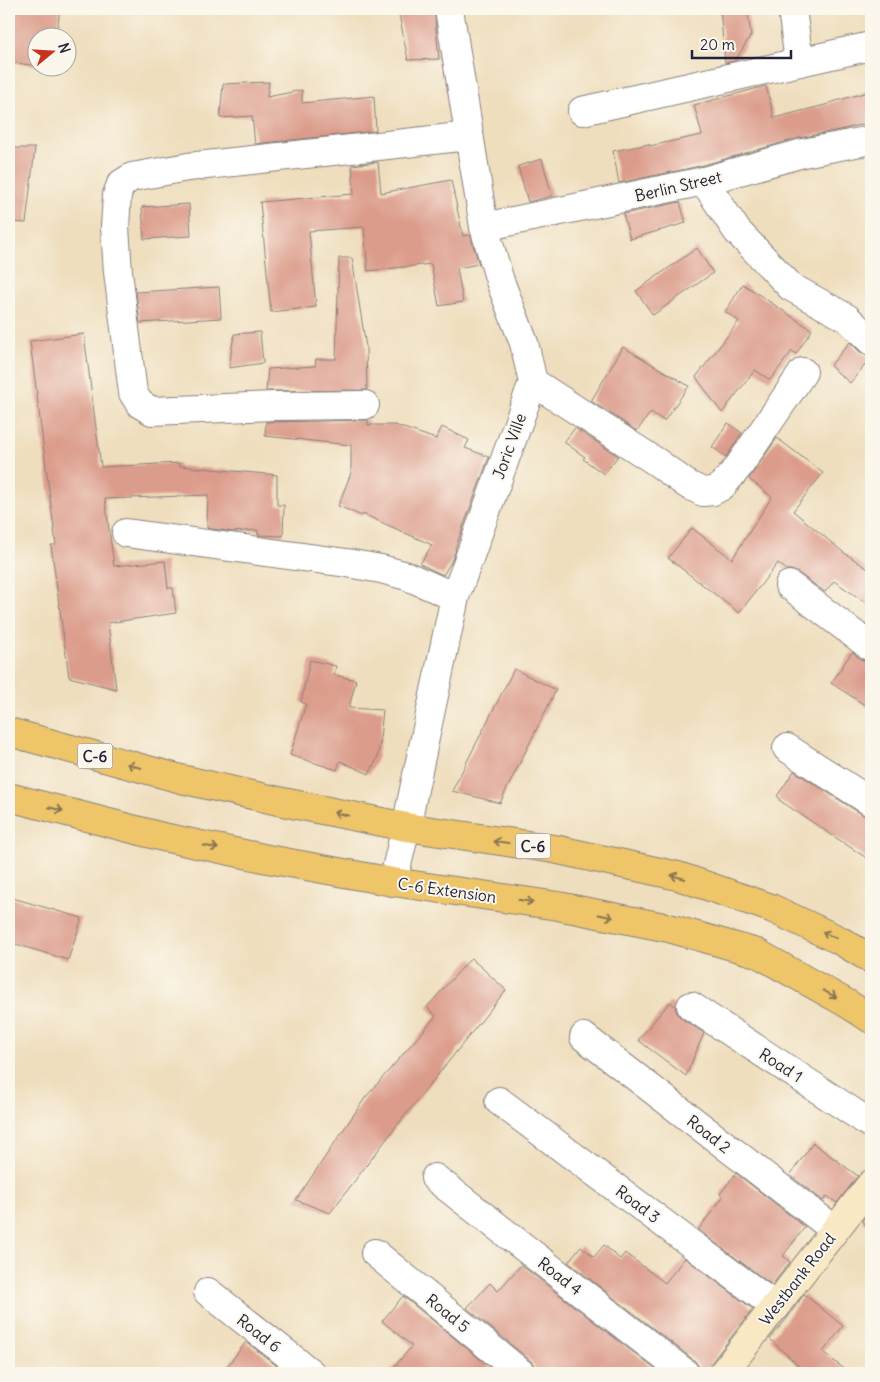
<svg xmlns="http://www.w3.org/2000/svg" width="880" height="1382" font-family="Delius,sans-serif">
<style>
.building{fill:#dc9c8b}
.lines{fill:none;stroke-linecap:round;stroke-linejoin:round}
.street-casing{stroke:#88807c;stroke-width:30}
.secondary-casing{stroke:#88807c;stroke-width:30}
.primary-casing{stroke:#88807c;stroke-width:30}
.street{stroke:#fff;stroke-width:28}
.secondary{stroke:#f8e8c3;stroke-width:28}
.primary{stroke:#eec569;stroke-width:28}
.oneway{stroke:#887452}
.labels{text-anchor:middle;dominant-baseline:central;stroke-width:4;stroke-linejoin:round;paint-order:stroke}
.shield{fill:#fbf7ec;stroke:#636270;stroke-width:1}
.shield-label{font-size:15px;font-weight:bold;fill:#22223b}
.street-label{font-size:16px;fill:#22223b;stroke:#fbf7ec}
</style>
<rect width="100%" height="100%" fill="#fbf7ec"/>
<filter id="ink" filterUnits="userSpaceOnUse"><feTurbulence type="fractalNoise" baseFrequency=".02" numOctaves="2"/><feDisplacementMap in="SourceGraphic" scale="10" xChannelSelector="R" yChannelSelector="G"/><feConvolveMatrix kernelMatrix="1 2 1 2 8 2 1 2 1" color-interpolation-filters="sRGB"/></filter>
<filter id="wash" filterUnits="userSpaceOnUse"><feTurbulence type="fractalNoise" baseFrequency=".0096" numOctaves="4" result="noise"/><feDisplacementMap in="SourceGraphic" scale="20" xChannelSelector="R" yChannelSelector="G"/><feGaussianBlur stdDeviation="1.12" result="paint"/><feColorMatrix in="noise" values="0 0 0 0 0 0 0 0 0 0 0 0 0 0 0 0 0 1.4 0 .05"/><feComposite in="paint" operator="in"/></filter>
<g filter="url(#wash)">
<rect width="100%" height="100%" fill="#efdebd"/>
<g id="blocks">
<g class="building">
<polygon points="9,9 60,9 56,38 38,38 38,66 9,62"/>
<polygon points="398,9 434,9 439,59 408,60"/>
<polygon points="720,9 747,9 751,35 735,61 725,63"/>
<polygon points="269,82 267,97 302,90 302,103 374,96 376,131 255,144 252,116 220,118 223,84"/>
<polygon points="766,86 774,118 829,104 829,103 871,91 871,122 844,129 799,138 700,166 619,183 613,151 649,144 649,146 702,135 694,105"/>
<polygon points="9,148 35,148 26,223 9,222"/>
<polygon points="542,159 552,196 528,202 518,166"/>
<polygon points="378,162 381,193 451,180 463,236 470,235 479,264 457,268 463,302 439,306 431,264 368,271 364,227 309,231 316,307 271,312 260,202 354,194 352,165"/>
<polygon points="680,202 686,223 630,239 623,214"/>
<polygon points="189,204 191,236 144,239 142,207"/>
<polygon points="697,248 713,273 653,315 636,291"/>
<polygon points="339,258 352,258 366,347 367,390 266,391 268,369 315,366 316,359 336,359"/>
<polygon points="743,284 812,330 796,354 792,351 770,380 755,370 722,413 696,377 739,321 725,312"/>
<polygon points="219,287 221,318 140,323 136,292"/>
<polygon points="260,332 263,363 229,368 234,334"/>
<polygon points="84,334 101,467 179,463 179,466 277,475 277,505 284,505 283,536 258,535 258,530 233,532 207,528 208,495 105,499 114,566 165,561 168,588 173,588 176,613 108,623 116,689 69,677 51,545 56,545 30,341"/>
<polygon points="850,342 861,353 871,358 850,383 830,366"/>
<polygon points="623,347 689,386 664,421 651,412 637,431 591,401"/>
<polygon points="368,420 368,425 395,425 436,439 442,427 469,440 465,448 489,457 455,549 456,550 451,562 443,575 420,564 432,545 363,514 362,516 338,506 351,473 351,445 265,436 266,422"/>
<polygon points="728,423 742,433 726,457 712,447"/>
<polygon points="575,428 618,456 604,474 583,459 585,457 564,442"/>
<polygon points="777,438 823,473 793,511 843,552 871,571 871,606 834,581 825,592 798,573 791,570 787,570 778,563 739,613 668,558 692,528 732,559 772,497 749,479"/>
<polygon points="852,652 862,660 871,662 871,709 831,683"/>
<polygon points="310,660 336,666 334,675 356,680 349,708 383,710 380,739 381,739 377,759 369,774 340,761 337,770 290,755 306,704 301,702"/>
<polygon points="514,669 556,690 500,803 452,791"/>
<polygon points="794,771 863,815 871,817 871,861 779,800 780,798 777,796"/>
<polygon points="9,897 82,918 68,960 9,942"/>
<polygon points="471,958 506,990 395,1128 330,1213 296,1200 365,1098 436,1016 427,1007"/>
<polygon points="670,1002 675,1006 677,1013 682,1019 704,1033 686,1076 638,1040"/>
<polygon points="813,1143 858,1176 837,1203 827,1196 823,1201 790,1175"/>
<polygon points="736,1173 805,1227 783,1256 790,1262 772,1285 698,1230 723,1197 720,1194"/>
<polygon points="871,1209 871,1228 862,1221"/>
<polygon points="604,1245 620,1259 625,1253 665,1283 685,1258 753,1309 711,1363 708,1373 700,1373 699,1367 695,1361 568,1262 581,1246 594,1257"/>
<polygon points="521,1265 660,1373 536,1373 535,1367 531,1361 467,1308 490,1283 498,1291"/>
<polygon points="804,1294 843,1326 823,1352 849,1373 806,1373 770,1339 788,1317"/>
<polygon points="403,1296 497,1373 389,1373 412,1346 382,1321"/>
<polygon points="246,1342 253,1347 286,1373 222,1373"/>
</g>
</g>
</g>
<g filter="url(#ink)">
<use href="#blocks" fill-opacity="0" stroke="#88807c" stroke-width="1"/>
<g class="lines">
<defs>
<g id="street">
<polyline points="792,9 799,62"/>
<polyline points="582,111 871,46"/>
<polyline points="704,181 737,231 791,287 847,318 871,341"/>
<polyline points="484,227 704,181 803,153 871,140"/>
<polyline points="533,382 658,463 688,485 703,492 713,491 722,486 739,466 803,372"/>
<polyline points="365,405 274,406 152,411 140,404 133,393 118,272 115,227 117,195 121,184 132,177 188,167 469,136"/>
<polyline points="126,533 347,563 381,569 407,576 455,597"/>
<polyline points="789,585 871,647"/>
<polyline points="787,748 871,802"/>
<polyline points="393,882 406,827 455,597 533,382 524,343 500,281 484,227 449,9"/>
<polyline points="691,1006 871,1124"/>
<polyline points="584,1037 835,1230"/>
<polyline points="499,1101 776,1307"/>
<polyline points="435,1178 685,1373"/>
<polyline points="375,1253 521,1373"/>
<polyline points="208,1292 311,1373"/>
</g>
<polyline id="secondary" points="723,1373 871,1184"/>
<g id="primary">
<polyline points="9,732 181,779 283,802 406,827 554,849 678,876 771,908 839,940 871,959"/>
<polyline points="9,797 163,837 268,859 393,882 558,906 669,928 757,953 848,1004 871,1019"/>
</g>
</defs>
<use href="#street" class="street-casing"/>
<use href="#secondary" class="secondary-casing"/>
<use href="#primary" class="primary-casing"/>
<use href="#street" class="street"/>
<use href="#secondary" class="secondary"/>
<use href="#primary" class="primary"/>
</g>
<defs><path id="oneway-shaft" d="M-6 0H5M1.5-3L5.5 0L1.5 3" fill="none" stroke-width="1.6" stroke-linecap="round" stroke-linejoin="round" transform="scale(1.25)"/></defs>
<g class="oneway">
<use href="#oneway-shaft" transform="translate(134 766) rotate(-165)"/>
<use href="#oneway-shaft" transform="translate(56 809) rotate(14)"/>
<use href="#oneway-shaft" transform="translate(341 814) rotate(-169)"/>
<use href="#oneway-shaft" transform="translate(501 842) rotate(-172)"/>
<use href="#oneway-shaft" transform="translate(211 847) rotate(12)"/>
<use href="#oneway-shaft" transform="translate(678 877) rotate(-165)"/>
<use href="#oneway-shaft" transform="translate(526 901) rotate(9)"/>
<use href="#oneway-shaft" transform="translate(606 916) rotate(11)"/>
<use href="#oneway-shaft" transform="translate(829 935) rotate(-155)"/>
<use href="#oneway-shaft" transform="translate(830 994) rotate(29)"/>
</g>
</g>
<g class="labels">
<g class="shield">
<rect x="77.5" y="743.5" width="35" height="25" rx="4"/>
<rect x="515.5" y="833.5" width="35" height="25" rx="4"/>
</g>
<g class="shield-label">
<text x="95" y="756">C-6</text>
<text x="533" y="846">C-6</text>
</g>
<g class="street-label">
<text transform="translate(678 186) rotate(-13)">Berlin Street</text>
<text transform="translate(509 446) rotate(-70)">Joric Ville</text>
<text transform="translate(447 890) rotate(8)">C-6 Extension</text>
<text transform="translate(781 1065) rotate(33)">Road 1</text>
<text transform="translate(709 1134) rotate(38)">Road 2</text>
<text transform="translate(638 1204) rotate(37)">Road 3</text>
<text transform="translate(560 1276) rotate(38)">Road 4</text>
<text transform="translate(797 1279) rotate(-52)">Westbank Road</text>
<text transform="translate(448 1313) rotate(39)">Road 5</text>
<text transform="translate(259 1333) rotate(38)">Road 6</text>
</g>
</g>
<rect width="880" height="1382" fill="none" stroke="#fbf7ec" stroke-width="30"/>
<g transform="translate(52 52) rotate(72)"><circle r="24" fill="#fbf7ec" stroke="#a4a2a5"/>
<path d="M0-4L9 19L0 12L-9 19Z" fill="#c8321e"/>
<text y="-8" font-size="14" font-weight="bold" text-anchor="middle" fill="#22223b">N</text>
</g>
<path d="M692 50v8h99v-8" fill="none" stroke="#22223b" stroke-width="2.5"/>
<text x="700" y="50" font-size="15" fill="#22223b" stroke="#fbf7ec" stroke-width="4" paint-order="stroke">20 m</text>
</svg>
